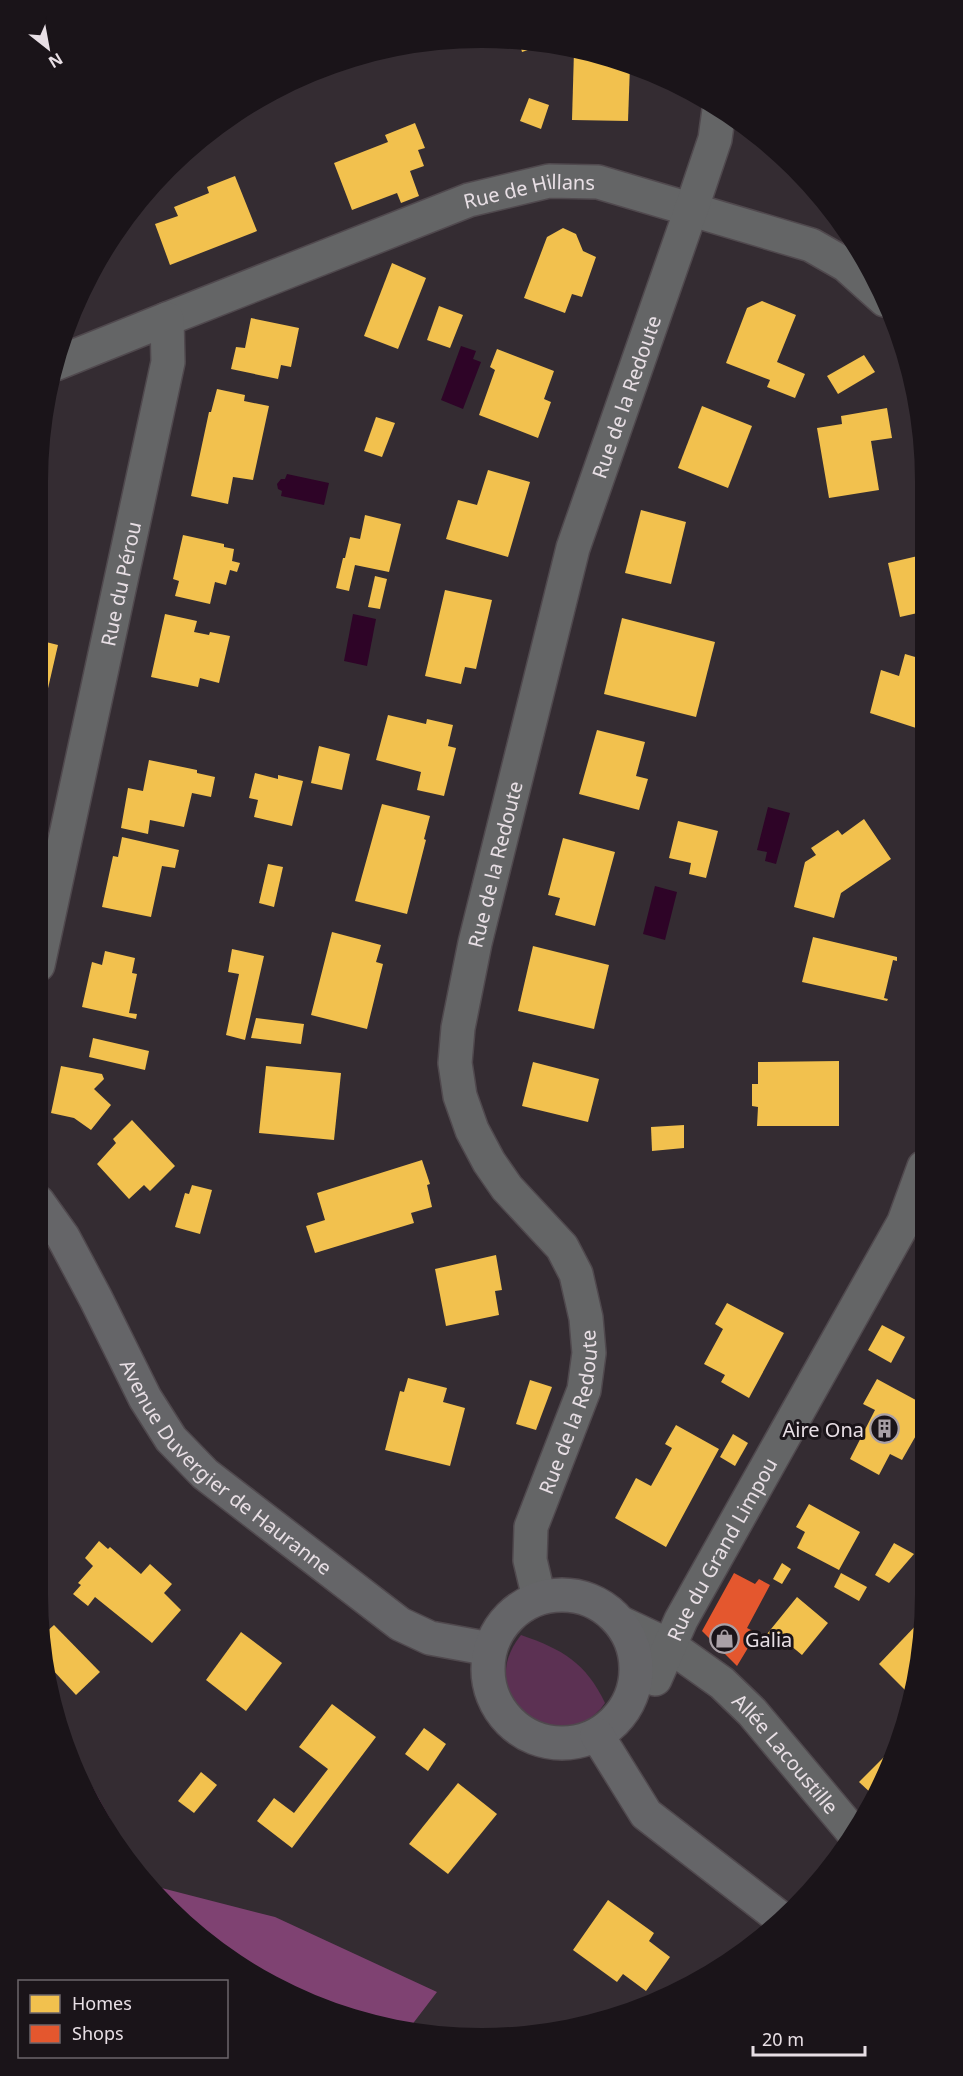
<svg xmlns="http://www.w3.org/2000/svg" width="963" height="2076" font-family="'Noto Sans',sans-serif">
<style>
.green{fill:#5c3153}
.forest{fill:#7f4272}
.water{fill:#2e0427}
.homes{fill:#f2c14e}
.shops{fill:#e4572e}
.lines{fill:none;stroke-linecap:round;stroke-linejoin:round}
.minor-casing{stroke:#50494e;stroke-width:36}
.major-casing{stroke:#50494e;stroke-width:36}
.minor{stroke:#646566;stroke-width:33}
.major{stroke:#656568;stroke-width:33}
.labels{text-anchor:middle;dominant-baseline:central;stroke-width:6;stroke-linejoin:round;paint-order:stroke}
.street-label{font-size:20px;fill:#e8dfe5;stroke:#1a1419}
.poi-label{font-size:20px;fill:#e8dfe5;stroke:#1a1419;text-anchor:end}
</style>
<rect width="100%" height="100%" fill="#342c32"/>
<path class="green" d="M521 1635C562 1649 586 1663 605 1703 564 1763 469 1699 521 1635Z"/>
<polygon class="forest" points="59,1726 146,1884 275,1917 437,1992 408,2030 395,2030 260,1979 147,1887 97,1816 61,1738"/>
<g class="water">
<polygon points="461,346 476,351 473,359 481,362 463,409 441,400"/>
<polygon points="287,474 329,483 324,505 281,496 282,491 278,489 277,484 281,479 285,479"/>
<polygon points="353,614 376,619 367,666 344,661"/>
<polygon points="768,807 790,813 776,864 765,861 767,852 757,850"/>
<polygon points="655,886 677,892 665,940 643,934"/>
</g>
<g class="homes">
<polygon points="519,41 529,42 546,44 522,52"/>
<polygon points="574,51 587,52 630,65 628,121 572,120"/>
<polygon points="529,98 549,105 541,129 520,121"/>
<polygon points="415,123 425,148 418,150 424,166 410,171 419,196 401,203 397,193 352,210 334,163 388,142 385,135"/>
<polygon points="235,176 257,231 170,265 155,224 178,216 174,207 209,193 207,187"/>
<polygon points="563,228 576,234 583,251 596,257 582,297 572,294 565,313 524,298 547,237"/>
<polygon points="392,263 426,278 398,349 364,336"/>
<polygon points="762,301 796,315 777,362 805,374 795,398 767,387 770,380 726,363 747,308"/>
<polygon points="439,306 463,315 450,348 427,340"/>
<polygon points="251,318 299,328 291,367 281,365 278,379 231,369 236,347 245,348"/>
<polygon points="497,349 554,371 544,399 551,402 538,438 479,415 495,370 490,367"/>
<polygon points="864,355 875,372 838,394 827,376"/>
<polygon points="217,389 245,395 244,401 269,406 253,480 233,477 228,504 191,496 209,412 211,412"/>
<polygon points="702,406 752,426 728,488 678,468"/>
<polygon points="887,408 892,438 871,441 879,490 829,498 817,428 842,424 841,416"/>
<polygon points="376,417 395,423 382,457 364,451"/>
<polygon points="488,470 530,482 508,557 446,539 458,500 477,505"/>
<polygon points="641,510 686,522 671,584 625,573"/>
<polygon points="365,515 401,524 389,572 355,565 349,591 336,588 343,558 345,558 350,537 360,539"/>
<polygon points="183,535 224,544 224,547 234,549 232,561 240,563 237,572 230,570 226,585 215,582 210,604 175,596 179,581 173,579"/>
<polygon points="922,555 922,612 900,617 888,563"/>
<polygon points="375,576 387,579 380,609 368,607"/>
<polygon points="445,590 492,600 476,669 465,667 461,684 425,676"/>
<polygon points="165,614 197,621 194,632 209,635 210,632 230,636 219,683 200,678 198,687 151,677"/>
<polygon points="622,618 715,642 696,717 604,694"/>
<polygon points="38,640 58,645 46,697 38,696"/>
<polygon points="905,654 922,659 923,720 918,719 916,728 870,713 881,670 899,676"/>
<polygon points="388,715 426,724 427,719 453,725 448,746 456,748 444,796 417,790 421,772 376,760"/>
<polygon points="597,730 645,742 636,776 648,779 639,810 579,794"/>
<polygon points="319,746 350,754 342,790 311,783"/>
<polygon points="149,760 197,770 197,773 215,777 211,797 192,793 184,827 150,820 148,834 121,828 128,788 143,791"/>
<polygon points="255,773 278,779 278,775 303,781 292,826 254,817 258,800 249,798"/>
<polygon points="382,804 430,816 424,839 426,840 407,914 355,901"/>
<polygon points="864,819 891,859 841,893 834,918 794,907 805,862 816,855 811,848 838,830 842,835"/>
<polygon points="678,821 718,831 706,878 689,874 691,863 669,858"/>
<polygon points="122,837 179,850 175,868 162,866 151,917 102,907 113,856 118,857"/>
<polygon points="563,838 615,852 595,926 555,915 560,898 548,895"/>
<polygon points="268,864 283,867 274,907 259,903"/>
<polygon points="332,932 381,945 376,962 383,964 367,1029 311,1015"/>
<polygon points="813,937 897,957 897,961 893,960 884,998 888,999 887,1001 802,982"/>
<polygon points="533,946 609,965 594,1029 518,1011"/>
<polygon points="232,949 264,956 245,1040 226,1035 239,974 228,972"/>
<polygon points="105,951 135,958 132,973 137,974 129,1013 137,1014 136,1019 82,1007 92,962 102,965"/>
<polygon points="256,1018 304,1024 301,1044 251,1038"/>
<polygon points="93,1038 149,1051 145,1070 89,1057"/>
<polygon points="839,1061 839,1126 757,1126 758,1107 752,1106 752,1084 758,1084 758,1062"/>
<polygon points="533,1062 599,1079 588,1122 522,1106"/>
<polygon points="61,1066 102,1074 104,1079 94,1089 111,1105 91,1130 74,1118 51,1113"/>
<polygon points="266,1066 341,1073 334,1140 259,1133"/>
<polygon points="132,1120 175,1166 150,1191 144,1185 129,1199 97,1164 116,1143 113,1139"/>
<polygon points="684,1125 684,1148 652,1151 651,1127"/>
<polygon points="422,1160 430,1184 427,1185 432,1207 411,1213 414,1223 315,1253 306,1226 325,1220 317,1193"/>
<polygon points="192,1185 212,1190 200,1234 175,1227 185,1193 189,1194"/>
<polygon points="496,1255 502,1290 495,1291 499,1315 446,1326 435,1269"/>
<polygon points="727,1303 784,1333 749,1398 721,1382 725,1375 704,1364 723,1329 715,1324"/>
<polygon points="882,1325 905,1337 891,1363 868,1350"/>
<polygon points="408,1378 447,1388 443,1402 465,1408 450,1466 385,1450 400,1391 404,1392"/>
<polygon points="877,1379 925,1405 925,1425 920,1433 918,1432 902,1460 890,1454 879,1475 850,1459 875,1410 863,1404"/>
<polygon points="530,1380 552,1387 536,1430 516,1424"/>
<polygon points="676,1425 719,1449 666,1547 615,1518 636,1478 651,1486 672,1448 665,1444"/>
<polygon points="733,1434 748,1443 735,1466 720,1457"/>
<polygon points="809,1504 860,1532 839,1570 797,1548 805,1532 796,1527"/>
<polygon points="99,1541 108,1549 110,1547 141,1574 150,1564 172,1584 164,1593 181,1610 152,1643 95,1597 88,1606 73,1594 81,1585 78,1583 93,1566 85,1558"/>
<polygon points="894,1543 914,1554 889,1583 875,1575"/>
<polygon points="782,1563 791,1569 782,1584 773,1579"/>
<polygon points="841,1573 867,1587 859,1601 834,1587"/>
<polygon points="797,1597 828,1623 802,1655 790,1645 787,1650 767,1634"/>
<polygon points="923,1618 917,1681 912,1697 879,1664"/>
<polygon points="54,1625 100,1672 76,1695 50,1667 44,1634"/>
<polygon points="241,1632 282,1663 246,1711 206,1680"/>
<polygon points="332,1704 376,1737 292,1848 257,1821 274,1798 294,1813 328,1769 299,1747"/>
<polygon points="424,1728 446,1744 428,1771 405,1754"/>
<polygon points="899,1742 892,1764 873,1795 859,1782"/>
<polygon points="201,1772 217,1785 194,1813 178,1801"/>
<polygon points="458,1783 497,1814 448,1874 409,1844"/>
<polygon points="608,1900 654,1933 649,1941 670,1957 646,1991 623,1974 617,1982 573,1950"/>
</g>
<polygon class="shops" points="734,1573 755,1584 759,1579 770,1585 747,1628 757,1633 737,1666 702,1631"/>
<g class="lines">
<defs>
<g id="minor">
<path id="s1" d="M167 319 469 200 549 181 598 182 811 245 846 265 885 300"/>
<path id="s2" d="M38 965 168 362 167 319 55 364"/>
<path id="s3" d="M539 1598 530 1560 531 1527 584 1390 589 1353 586 1318 576 1274 562 1247 507 1188 489 1162 472 1130 460 1096 455 1063 458 1028 475 943 573 548 691 210 715 139 719 110"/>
<path id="s4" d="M621 1623 670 1646 722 1683 752 1712 851 1830"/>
<path id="s5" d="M655 1679 681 1620 904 1222 924 1167"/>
</g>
<g id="major">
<path id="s6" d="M38 1202 63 1237 96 1299 145 1398 171 1439 205 1474 400 1624 430 1638 490 1649"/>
<circle cx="562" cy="1669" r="74"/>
<polyline points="597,1735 646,1814 779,1917"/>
</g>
</defs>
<use href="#minor" class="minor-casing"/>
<use href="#major" class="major-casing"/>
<use href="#minor" class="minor"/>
<use href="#major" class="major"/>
</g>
<defs>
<symbol id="building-ring" viewBox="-11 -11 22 22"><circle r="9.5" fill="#1a1419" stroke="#a9a0a6" stroke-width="1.5"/><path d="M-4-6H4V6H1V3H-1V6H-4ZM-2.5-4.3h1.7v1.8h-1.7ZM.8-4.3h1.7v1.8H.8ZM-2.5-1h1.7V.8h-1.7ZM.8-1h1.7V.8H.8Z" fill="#a9a0a6"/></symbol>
<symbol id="shop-ring" viewBox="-11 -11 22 22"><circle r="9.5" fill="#1a1419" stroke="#a9a0a6" stroke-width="1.5"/><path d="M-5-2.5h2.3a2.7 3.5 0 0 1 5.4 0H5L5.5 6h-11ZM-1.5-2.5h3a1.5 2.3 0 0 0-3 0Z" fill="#a9a0a6"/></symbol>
</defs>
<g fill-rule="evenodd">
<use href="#building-ring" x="868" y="1412" width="33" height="33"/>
<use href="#shop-ring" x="708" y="1622" width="33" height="33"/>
</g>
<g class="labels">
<g class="street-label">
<text stroke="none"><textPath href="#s1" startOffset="386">Rue de Hillans</textPath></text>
<text stroke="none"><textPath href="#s3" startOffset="1274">Rue de la Redoute</textPath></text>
<text stroke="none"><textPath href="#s2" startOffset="390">Rue du Pérou</textPath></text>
<text stroke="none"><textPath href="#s3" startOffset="788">Rue de la Redoute</textPath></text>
<text stroke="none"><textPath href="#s3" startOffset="194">Rue de la Redoute</textPath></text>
<text stroke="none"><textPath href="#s6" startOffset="330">Avenue Duvergier de Hauranne</textPath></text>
<text stroke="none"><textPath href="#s5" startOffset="146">Rue du Grand Limpou</textPath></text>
<text stroke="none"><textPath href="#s4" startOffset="213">Allée Lacoustille</textPath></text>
</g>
<g class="poi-label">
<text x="864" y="1429">Aire Ona</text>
<text x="745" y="1639" text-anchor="start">Galia</text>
</g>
</g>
<path d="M0 0H963V2076H0ZM481 48H482A433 433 0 0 1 915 481V1595A433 433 0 0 1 482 2028H481A433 433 0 0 1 48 1595V481A433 433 0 0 1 481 48Z" fill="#1a1419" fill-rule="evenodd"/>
<rect x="18" y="1980" width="210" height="78" fill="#1a1419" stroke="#6c656b" stroke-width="1.5"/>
<rect x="30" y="1995" width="30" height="18" fill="#f2c14e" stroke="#6c656b" stroke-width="1.5"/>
<text x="72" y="2010" font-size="18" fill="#e8dfe5">Homes</text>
<rect x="30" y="2025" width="30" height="18" fill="#e4572e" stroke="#6c656b" stroke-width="1.5"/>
<text x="72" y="2040" font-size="18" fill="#e8dfe5">Shops</text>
<g transform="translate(48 48) rotate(149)" stroke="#1a1419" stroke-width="4.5" paint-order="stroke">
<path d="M0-4.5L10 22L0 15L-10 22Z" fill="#e8dfe5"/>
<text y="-9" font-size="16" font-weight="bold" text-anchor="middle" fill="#e8dfe5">N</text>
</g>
<path d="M753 2046v9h112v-9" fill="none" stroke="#e8dfe5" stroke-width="3"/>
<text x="762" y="2046" font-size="18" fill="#e8dfe5" stroke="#1a1419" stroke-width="4.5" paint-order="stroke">20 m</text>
</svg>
